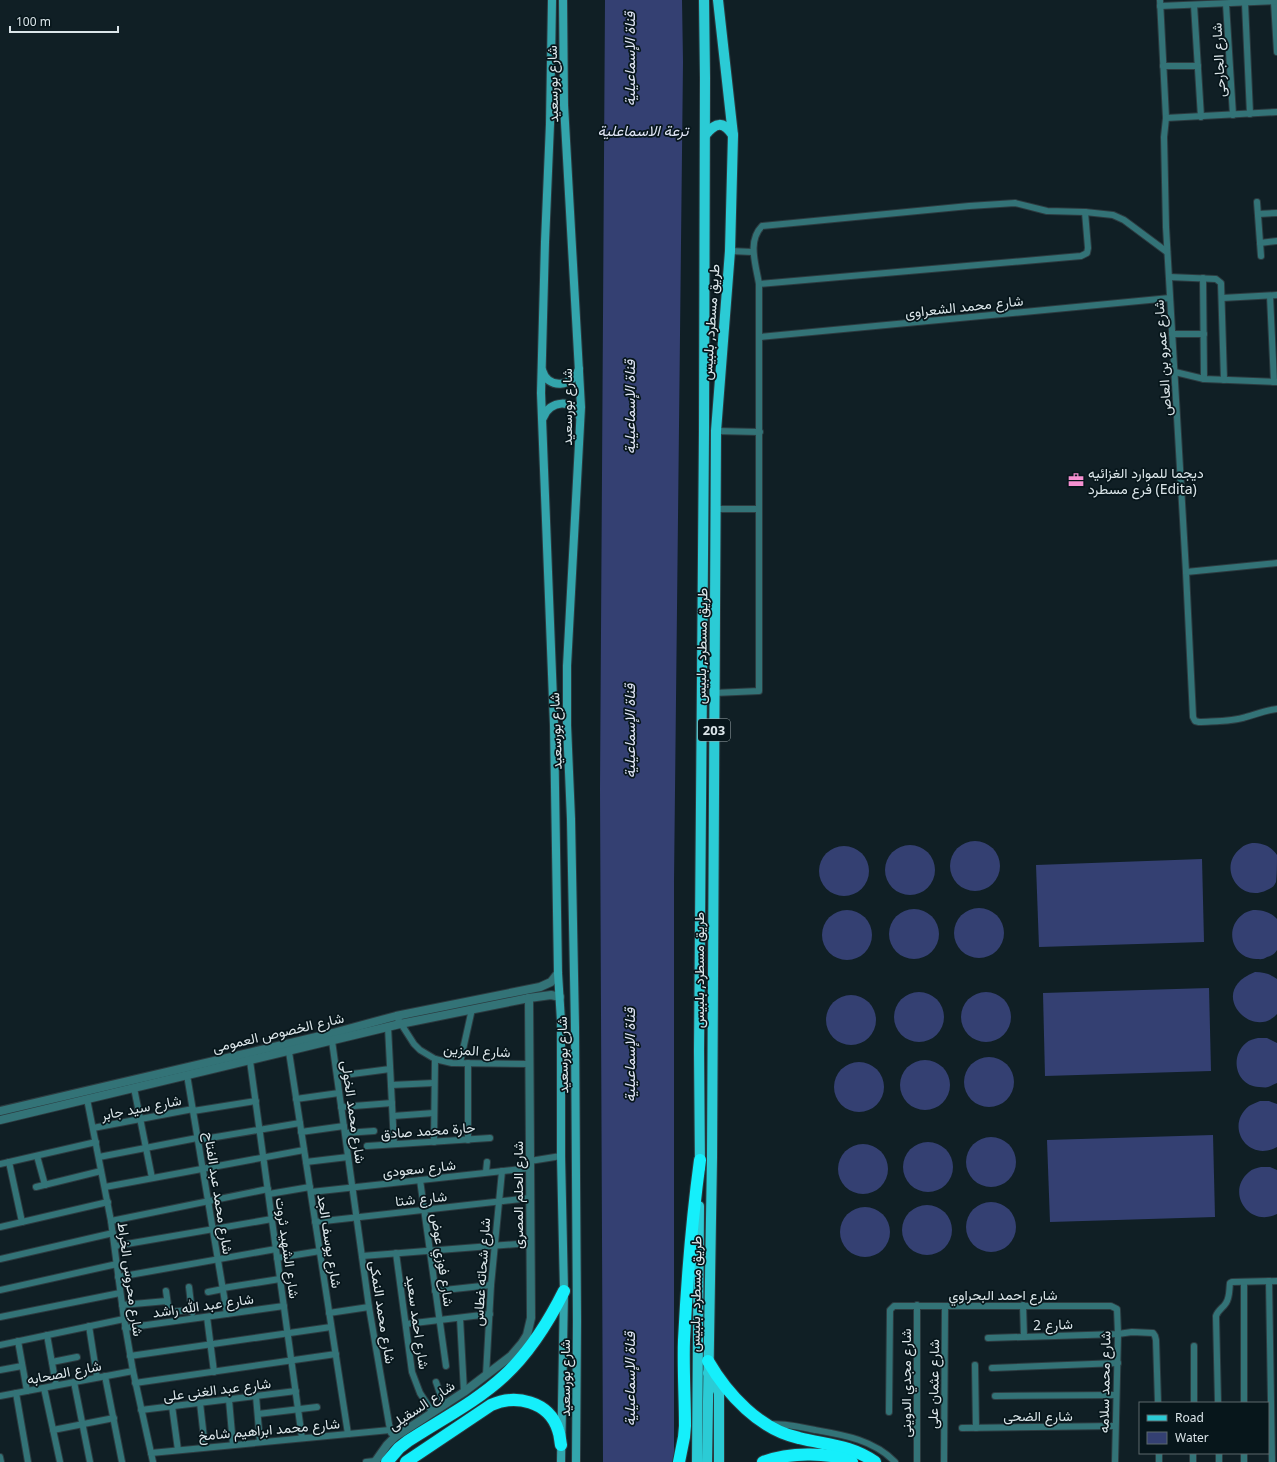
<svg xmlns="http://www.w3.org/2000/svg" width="1277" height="1462" font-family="'Noto Sans',Vazirmatn,sans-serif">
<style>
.water{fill:#344072}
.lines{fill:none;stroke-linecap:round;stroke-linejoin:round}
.minor-casing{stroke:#2c3b40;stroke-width:8}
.tertiary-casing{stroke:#2c3b40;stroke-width:10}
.secondary-casing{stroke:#2c3b40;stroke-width:10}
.primary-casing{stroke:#2c3b40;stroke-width:12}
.motorway-casing{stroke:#2c3b40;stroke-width:14}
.minor{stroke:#337377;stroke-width:6}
.tertiary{stroke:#337377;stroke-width:8}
.secondary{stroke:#33a5ac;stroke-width:8}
.primary{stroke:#2bcbd5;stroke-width:10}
.motorway{stroke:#15effb;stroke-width:12}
.labels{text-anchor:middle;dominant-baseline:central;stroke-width:3.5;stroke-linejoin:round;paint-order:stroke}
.shield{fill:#07161b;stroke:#9ba7ab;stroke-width:1}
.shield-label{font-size:13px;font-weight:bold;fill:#dbe5e9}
.street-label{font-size:14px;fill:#dbe5e9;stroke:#07161b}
.poi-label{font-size:14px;fill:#dbe5e9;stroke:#07161b;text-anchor:start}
.water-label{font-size:15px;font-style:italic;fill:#dfe4f4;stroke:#07161b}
</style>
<rect width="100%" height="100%" fill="#101f25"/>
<g class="water">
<polygon points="605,0 682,0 683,62 674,882 674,1462 603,1462 600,790"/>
<circle cx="975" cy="866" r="25"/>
<path d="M1252 843C1263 843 1271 846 1277 855 1277 862 1277 876 1276 882 1274 887 1271 888 1267 890 1240 904 1216 867 1241 848 1244 845 1248 844 1252 843Z"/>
<circle cx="910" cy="870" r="25"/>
<circle cx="844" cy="871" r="25"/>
<polygon points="1202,859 1204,942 1039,947 1036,865"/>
<circle cx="979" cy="933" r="25"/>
<circle cx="914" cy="934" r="25"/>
<circle cx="847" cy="935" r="25"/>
<path d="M1253 910C1263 910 1270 912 1277 919 1277 926 1277 945 1277 950 1275 954 1271 956 1267 957 1263 960 1260 959 1256 959 1232 958 1224 929 1242 915 1245 912 1250 911 1253 910Z"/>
<path d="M1255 972C1264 972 1270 974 1277 979V1014C1252 1042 1205 991 1255 972Z"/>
<polygon points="1209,988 1211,1071 1045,1076 1043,993"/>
<circle cx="919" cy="1017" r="25"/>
<circle cx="986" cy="1017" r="25"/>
<circle cx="851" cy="1020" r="25"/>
<path d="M1258 1038H1267L1277 1043V1083C1274 1084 1271 1086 1268 1087 1266 1088 1262 1087 1259 1087 1236 1086 1229 1057 1246 1043 1249 1040 1254 1039 1258 1038Z"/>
<circle cx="989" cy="1082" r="25"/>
<circle cx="925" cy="1085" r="25"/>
<circle cx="859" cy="1087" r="25"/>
<path d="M1260 1101H1269L1277 1104V1147C1248 1163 1224 1126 1249 1106 1252 1104 1256 1103 1260 1101Z"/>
<polygon points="1213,1135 1215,1217 1050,1222 1047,1140"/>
<circle cx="991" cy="1162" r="25"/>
<circle cx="928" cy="1167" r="25"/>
<circle cx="863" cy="1169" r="25"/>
<path d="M1261 1167H1270L1277 1170V1214C1249 1228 1225 1192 1249 1172 1252 1169 1257 1168 1261 1167Z"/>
<circle cx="991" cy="1227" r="25"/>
<circle cx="927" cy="1230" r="25"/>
<circle cx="865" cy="1232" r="25"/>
</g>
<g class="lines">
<defs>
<g id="minor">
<path d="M1160 0 1166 118 1164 137 1166 227 1186 572 1193 717 1195 721 1199 722C1214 721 1232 722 1246 717 1257 714 1266 710 1277 709"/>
<polyline points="1274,2 1277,52"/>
<polyline points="1245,3 1250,114"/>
<polyline points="1226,4 1233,115"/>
<polyline points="1194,5 1201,117"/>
<polyline points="1160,6 1277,1"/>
<polyline points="1163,66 1198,66"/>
<polyline points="1166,118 1277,112"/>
<polyline points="1257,202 1261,256"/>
<polyline points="1258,214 1277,213"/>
<polyline points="1260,243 1277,241"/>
<polyline points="730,251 753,252"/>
<polyline points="1169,277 1216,279 1221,283 1224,380"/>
<polyline points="1203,278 1204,379"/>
<polyline points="759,284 1081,256 1087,253 1088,248 1085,212"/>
<polyline points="1270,296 1274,382"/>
<polyline points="1222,298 1277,295"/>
<polyline points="1172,334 1204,334"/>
<polyline points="760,337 1170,298"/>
<polyline points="1175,372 1204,379 1277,382"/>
<polyline points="716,431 760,432"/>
<polyline points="716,509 759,509"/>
<polyline points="1186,572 1277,563"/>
<path d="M714 693 759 691V284C756 265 747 241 762 226L969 206 1015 203 1047 211 1085 212 1113 215 1124 220 1167 252"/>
<polyline points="396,1016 414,1044 420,1050 435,1059 452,1063 529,1064"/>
<polyline points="388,1027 394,1144"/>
<polyline points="332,1041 369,1307 389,1424 391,1433 395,1437"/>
<polyline points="289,1052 348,1434"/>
<polyline points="250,1061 302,1438"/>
<polyline points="460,1063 472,1009"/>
<polyline points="187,1075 227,1314"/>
<polyline points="337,1076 390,1069"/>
<polyline points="391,1085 434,1083"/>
<polyline points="134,1088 152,1178"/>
<polyline points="87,1099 111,1221 124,1319 133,1371 153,1462"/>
<polyline points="296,1099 339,1093"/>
<polyline points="341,1107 392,1103"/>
<polyline points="193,1111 256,1101"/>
<polyline points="393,1116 434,1113"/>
<polyline points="93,1128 193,1109"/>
<polyline points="301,1132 344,1126"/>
<polyline points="345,1133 374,1131"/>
<polyline points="198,1140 300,1123"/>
<polyline points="468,1140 468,1063"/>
<polyline points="434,1142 435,1059"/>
<polyline points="367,1146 490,1138"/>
<polyline points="37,1156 45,1185"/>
<polyline points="99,1157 197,1138"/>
<polyline points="530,1161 561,1156"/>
<polyline points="9,1162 22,1222"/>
<polyline points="306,1162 348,1157"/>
<polyline points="0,1164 96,1142"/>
<polyline points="486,1172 487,1162"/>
<polyline points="420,1180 446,1366"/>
<polyline points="36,1187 101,1171"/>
<polyline points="105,1187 304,1150"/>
<polyline points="311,1192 530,1168"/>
<polyline points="269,1194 310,1187"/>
<polyline points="111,1221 268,1189"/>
<polyline points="315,1222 530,1198"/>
<polyline points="0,1227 108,1202"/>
<polyline points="115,1246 272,1219"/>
<polyline points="396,1253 412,1372 420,1393 433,1413"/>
<polyline points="362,1256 530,1243"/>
<polyline points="277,1258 320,1251"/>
<polyline points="0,1259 113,1233"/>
<polyline points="118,1277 276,1249"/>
<polyline points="1269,1281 1272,1462"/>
<polyline points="1244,1282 1244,1403"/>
<polyline points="189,1287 192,1313"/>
<polyline points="223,1288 280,1279"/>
<polyline points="0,1290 117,1264"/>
<polyline points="166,1291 169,1312 191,1310"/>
<polyline points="435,1291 491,1285"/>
<polyline points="208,1292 223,1289"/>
<polyline points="122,1305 167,1301"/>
<polyline points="917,1305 917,1462"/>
<polyline points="1023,1305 1024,1337"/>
<polyline points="329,1313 369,1307"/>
<polyline points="0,1317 120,1293"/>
<polyline points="207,1317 214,1372"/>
<polyline points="460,1318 464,1392"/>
<polyline points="406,1324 490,1314"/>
<polyline points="89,1326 97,1377"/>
<polyline points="125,1328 284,1306"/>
<polyline points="47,1335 56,1385"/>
<polyline points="988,1338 1118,1334 1132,1332 1153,1333 1155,1336 1156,1340 1158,1403"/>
<polyline points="18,1341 27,1391"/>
<polyline points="0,1345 124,1319"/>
<polyline points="130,1356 331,1327"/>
<polyline points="52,1362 77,1357"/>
<polyline points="975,1365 976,1428"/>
<polyline points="992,1368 1118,1363"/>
<polyline points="0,1370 22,1366"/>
<polyline points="486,1375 491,1285 502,1171"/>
<polyline points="105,1376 122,1462"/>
<polyline points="74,1382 90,1462"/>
<polyline points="436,1382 444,1405"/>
<polyline points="135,1383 336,1354"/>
<polyline points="44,1388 60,1462"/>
<polyline points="16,1393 28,1462"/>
<polyline points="0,1396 133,1371"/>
<polyline points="256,1396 260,1442"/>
<polyline points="995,1396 1116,1395"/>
<polyline points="229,1400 233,1445"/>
<polyline points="200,1403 205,1447"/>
<polyline points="1194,1403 1194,1346"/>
<path d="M1218 1403 1216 1316C1218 1310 1223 1308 1226 1303 1230 1297 1229 1290 1230 1283L1232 1282 1277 1281"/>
<polyline points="172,1406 178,1450"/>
<polyline points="141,1410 296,1391"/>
<polyline points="889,1412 890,1310 894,1306 1111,1306 1117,1309 1118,1334 1115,1462"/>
<polyline points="258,1414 317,1407"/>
<path d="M772 1424C786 1424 801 1427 815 1430 844 1435 874 1440 895 1462"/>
<polyline points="962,1428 1115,1426"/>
<polyline points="53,1430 114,1418"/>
<polyline points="151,1453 390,1430"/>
<polyline points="1159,1453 1159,1462"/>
<polyline points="1219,1453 1219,1462"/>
<polyline points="1244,1453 1244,1462"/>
<polyline points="0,1457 1,1462"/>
<polyline points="366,1462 375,1461"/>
<polyline points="944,1462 945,1306"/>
<polyline points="1193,1462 1193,1453"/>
</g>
<g id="tertiary">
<polyline points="0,1111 333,1033 396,1016 540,987 551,982 558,973"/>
<polyline points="0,1120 400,1024 529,998 551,995 560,997"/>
<polyline points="375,1462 387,1445 395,1437 464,1392 511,1356 522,1343 527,1335 531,1318 529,998"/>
</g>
<g id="secondary">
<polyline points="552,0 550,124 545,242 541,393 554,725 558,973 561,1021 561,1156 564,1291 561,1462"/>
<polyline points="563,0 564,105 581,407 567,666 567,725 571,819 575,1027 577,1321 576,1462"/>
<path d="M542 370C548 390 573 387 579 369"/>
<path d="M543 418C549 400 574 398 580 417"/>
</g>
<g id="primary">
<path d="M705 135C716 122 723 121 733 135"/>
<polyline points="700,1168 699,1051 704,431 705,78 704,0"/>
<polyline points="708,1373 714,1382 719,1393 719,1462"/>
<polyline points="697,1462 699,1206"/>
<polyline points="707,1462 712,1158 716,431 730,251 733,135 718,0"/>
</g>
<g id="motorway">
<path d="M708 1361C727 1394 760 1430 799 1438 827 1445 851 1445 875 1462"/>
<path d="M387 1462 399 1448 408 1441C440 1420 476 1402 504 1376 530 1352 548 1323 564 1291"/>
<path d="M406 1462 491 1405C515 1394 549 1401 558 1430 560 1435 560 1440 561 1445"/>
<path d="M679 1462 684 1437 685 1426C685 1397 683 1368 684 1340 687 1280 692 1219 700 1160"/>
<path d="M763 1462C787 1453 828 1451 852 1462"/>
</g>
</defs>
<use href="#minor" class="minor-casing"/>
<use href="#tertiary" class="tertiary-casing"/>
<use href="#secondary" class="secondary-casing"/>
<use href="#primary" class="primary-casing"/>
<use href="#motorway" class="motorway-casing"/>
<use href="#minor" class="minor"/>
<use href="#tertiary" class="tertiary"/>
<use href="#secondary" class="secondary"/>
<use href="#primary" class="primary"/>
<use href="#motorway" class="motorway"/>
</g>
<defs>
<symbol id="office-bare" viewBox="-9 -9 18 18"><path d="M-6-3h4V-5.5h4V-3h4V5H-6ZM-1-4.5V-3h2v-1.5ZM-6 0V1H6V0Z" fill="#f690d1" stroke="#07161b" stroke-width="2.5" paint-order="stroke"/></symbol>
</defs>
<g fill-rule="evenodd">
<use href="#office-bare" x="1065" y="469" width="22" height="22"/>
</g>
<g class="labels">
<rect class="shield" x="698" y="719" width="32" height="22" rx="3"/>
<g class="shield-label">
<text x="714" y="730">203</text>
</g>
<g class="street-label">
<text transform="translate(1218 60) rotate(-93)">شارع الجارحى</text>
<text transform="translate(552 84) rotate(-91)">شارع بورسعيد</text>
<text transform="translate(964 306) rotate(-6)">شارع محمد الشعراوى</text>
<text transform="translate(710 322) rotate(-86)">طريق مسطرد, بلبيس</text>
<text transform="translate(1162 358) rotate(-94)">شارع عمرو بن العاص</text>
<text transform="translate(566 407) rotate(-90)">شارع بورسعيد</text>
<text transform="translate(701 646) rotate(-89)">طريق مسطرد, بلبيس</text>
<text transform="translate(555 731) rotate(-92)">شارع بورسعيد</text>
<text transform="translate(698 970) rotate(-90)">طريق مسطرد, بلبيس</text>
<text transform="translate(278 1032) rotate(-13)">شارع الخصوص العمومى</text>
<text transform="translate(477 1050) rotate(3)">شارع المزين</text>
<text transform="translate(562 1055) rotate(-91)">شارع بورسعيد</text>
<text transform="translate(141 1107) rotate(-11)">شارع سيد جابر</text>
<text transform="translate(354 1112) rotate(82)">شارع محمد الخولى</text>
<text transform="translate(428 1130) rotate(-4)">حارة محمد صادق</text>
<text transform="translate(419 1168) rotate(-6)">شارع سعودى</text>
<text transform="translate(219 1193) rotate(81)">شارع محمد عبد الفتاح</text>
<text transform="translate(517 1195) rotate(-90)">شارع الحلم المصرى</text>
<text transform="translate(421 1198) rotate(-6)">شارع شتا</text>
<text transform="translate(330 1241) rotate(81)">شارع يوسف الجد</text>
<text transform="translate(288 1248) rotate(82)">شارع الشهيد ثروت</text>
<text transform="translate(443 1260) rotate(82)">شارع فوزي عوض</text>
<text transform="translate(481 1272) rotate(-86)">شارع شحاته غطاس</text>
<text transform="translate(131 1279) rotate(82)">شارع محروس الخراط</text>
<text transform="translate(695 1294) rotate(-89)">طريق مسطرد, بلبيس</text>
<text x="1003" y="1294">شارع احمد البحراوي</text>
<text transform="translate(203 1305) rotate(-8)">شارع عبد الله راشد</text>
<text transform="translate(383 1312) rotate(81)">شارع محمد النمكى</text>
<text transform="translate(418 1322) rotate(82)">شارع احمد سعيد</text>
<text transform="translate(1053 1324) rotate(-2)">شارع 2</text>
<text transform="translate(64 1372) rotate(-11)">شارع الصحابه</text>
<text transform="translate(564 1378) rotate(-90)">شارع بورسعيد</text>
<text transform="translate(1104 1382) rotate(-89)">شارع محمد سلامه</text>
<text transform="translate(905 1383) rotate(-90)">شارع مجدي الدوينى</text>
<text transform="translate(933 1384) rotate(-89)">شارع عثمان على</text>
<text transform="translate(217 1389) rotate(-7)">شارع عبد الغنى على</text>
<text transform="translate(421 1405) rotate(-34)">شارع السقيلى</text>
<text x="1038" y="1415">شارع الضحى</text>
<text transform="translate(269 1429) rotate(-5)">شارع محمد ابراهيم شامخ</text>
</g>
<g class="poi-label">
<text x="1088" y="472">ديجما للموارد الغزائيه<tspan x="1088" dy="16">فرع مسطرد (Edita)</tspan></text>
</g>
<g class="water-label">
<text transform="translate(629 59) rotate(-90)">قناة الإسماعيلية</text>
<text x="643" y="130">ترعة الاسماعلية</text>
<text transform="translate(629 407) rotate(-90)">قناة الإسماعيلية</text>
<text transform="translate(629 731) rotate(-90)">قناة الإسماعيلية</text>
<text transform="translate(629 1055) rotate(-90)">قناة الإسماعيلية</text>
<text transform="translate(629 1379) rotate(-90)">قناة الإسماعيلية</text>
</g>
</g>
<rect x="1139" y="1402" width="130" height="52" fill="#07161b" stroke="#5c696d"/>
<rect x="1147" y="1415" width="20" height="6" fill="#2bcbd5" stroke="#5c696d"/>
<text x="1175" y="1422" font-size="12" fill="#dbe5e9">Road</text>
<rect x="1147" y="1432" width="20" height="12" fill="#344072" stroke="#5c696d"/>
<text x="1175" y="1442" font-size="12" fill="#dbe5e9">Water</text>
<path d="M10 26v6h108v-6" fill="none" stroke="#dbe5e9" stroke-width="2"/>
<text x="16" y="26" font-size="12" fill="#dbe5e9" stroke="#07161b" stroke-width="3" paint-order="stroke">100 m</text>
</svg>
